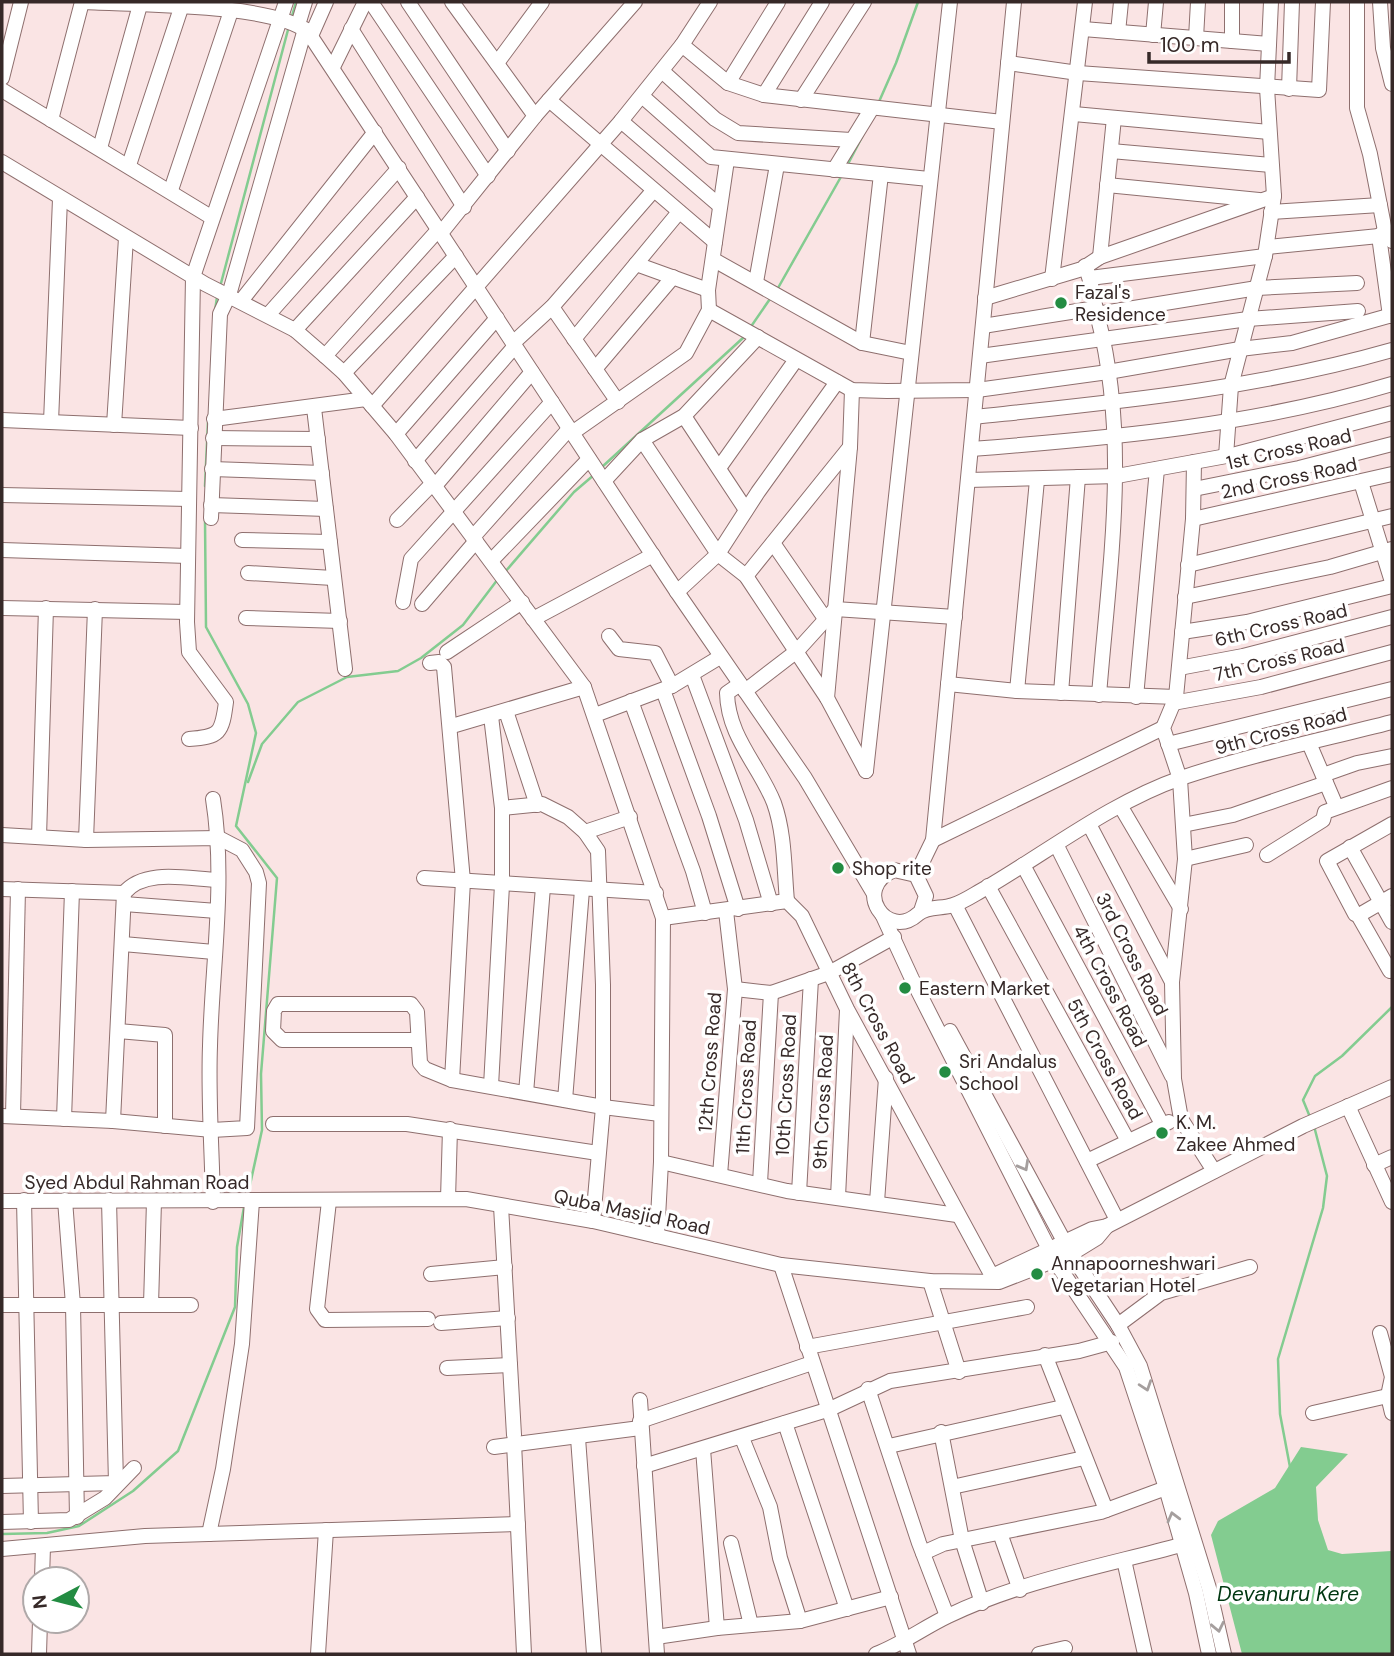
<svg xmlns="http://www.w3.org/2000/svg" width="1394" height="1656" font-family="'DM Sans',sans-serif">
<style>
.water{fill:#83cc90}
.lines{fill:none;stroke-linecap:round;stroke-linejoin:round}
.stream{stroke:#83cc90;stroke-width:2.5}
.minor-casing{stroke:#8e6f6e;stroke-width:16}
.minor{stroke:#fff;stroke-width:14}
.oneway{stroke:#a59f9e}
.poi-dot{fill:#238c42;stroke:#fff;stroke-width:2.5}
.labels{text-anchor:middle;dominant-baseline:central;stroke-width:7;stroke-linejoin:round;paint-order:stroke}
.poi-label{font-size:19px;fill:#362928;stroke:#fff;text-anchor:start}
.street-label{font-size:19px;fill:#362928;stroke:#fff}
.water-label{font-size:21px;font-style:italic;fill:#003711;stroke:#fff}
</style>
<rect width="100%" height="100%" fill="#fae4e4"/>
<polygon class="water" points="1301,1447 1348,1454 1316,1487 1318,1520 1328,1550 1342,1554 1391,1551 1392,1654 1242,1654 1211,1535 1218,1521 1275,1488"/>
<g class="lines">
<g class="stream">
<polyline points="292,16 296,2"/>
<polyline points="878,104 896,63 918,2"/>
<polyline points="847,166 863,135"/>
<polyline points="220,287 289,26"/>
<polyline points="778,288 842,175"/>
<polyline points="215,311 217,297"/>
<polyline points="750,328 772,296"/>
<polyline points="602,467 744,337"/>
<polyline points="205,486 208,422"/>
<polyline points="205,520 206,627 248,704 256,733 236,826 277,878 261,1074 262,1130 248,1194"/>
<polyline points="505,572 574,492 595,474"/>
<polyline points="248,782 262,744 298,702 347,677 398,671 421,658 463,625 498,579"/>
<polyline points="1310,1117 1303,1100 1315,1076 1342,1056 1392,1007"/>
<polyline points="1290,1467 1280,1414 1278,1359 1323,1208 1327,1176 1314,1126"/>
<polyline points="2,1534 47,1533 79,1526 133,1491 178,1451 235,1307 237,1247 244,1207"/>
</g>
<defs>
<g id="minor">
<path d="M86 2C135 5 273 3 308 32L677 592 805 778 874 894"/>
<polyline points="371,2 488,176"/>
<polyline points="408,2 508,151"/>
<polyline points="452,2 535,116"/>
<polyline points="1357,2 1357,108 1370,154 1385,231 1392,241"/>
<polyline points="1380,2 1383,48 1392,84"/>
<polyline points="298,25 305,2"/>
<polyline points="351,29 464,207"/>
<polyline points="1083,29 1269,44"/>
<polyline points="1118,32 1121,2"/>
<polyline points="1153,35 1156,2"/>
<polyline points="311,36 326,2"/>
<polyline points="1196,38 1198,2"/>
<polyline points="1232,41 1232,2"/>
<polyline points="682,45 728,83 764,95 1002,122"/>
<polyline points="497,63 542,2"/>
<polyline points="1008,63 1078,73 1319,90 1323,2"/>
<polyline points="333,67 365,2"/>
<polyline points="662,71 715,119 738,133 851,140"/>
<polyline points="2,78 21,2"/>
<polyline points="728,83 778,2"/>
<polyline points="1289,89 1292,2"/>
<polyline points="2,90 211,217"/>
<polyline points="764,95 822,2"/>
<polyline points="642,96 711,157 929,179"/>
<polyline points="549,100 715,242"/>
<polyline points="801,100 864,2"/>
<polyline points="1074,114 1269,132"/>
<polyline points="51,120 82,2"/>
<polyline points="621,121 720,206"/>
<polyline points="100,148 140,5"/>
<polyline points="1111,151 1271,165"/>
<polyline points="2,162 205,284 295,330 325,356 344,373 396,434 584,687 663,918 661,1162 657,1236"/>
<polyline points="129,165 181,8"/>
<polyline points="834,170 872,108"/>
<polyline points="1107,185 1259,200"/>
<polyline points="171,190 231,11"/>
<polyline points="1271,212 1380,205"/>
<polyline points="1385,231 1379,236 1390,316"/>
<polyline points="441,233 535,116 635,2"/>
<polyline points="1267,247 1379,236"/>
<polyline points="1100,257 1114,118"/>
<polyline points="714,260 862,343 911,353"/>
<polyline points="636,264 708,290"/>
<path d="M1085 266C1093 283 1093 301 1098 318 1130 442 1109 569 1099 695"/>
<polyline points="1090,278 1265,256"/>
<polyline points="1052,279 1085,2"/>
<polyline points="756,282 777,165"/>
<polyline points="985,298 1082,269 1100,257 1274,196"/>
<polyline points="241,301 375,132"/>
<polyline points="552,307 618,402"/>
<polyline points="709,310 852,390 887,391 977,390 1108,372 1240,349 1292,343 1392,315"/>
<polyline points="1097,314 1257,288 1357,283"/>
<polyline points="268,315 399,168"/>
<polyline points="983,326 1096,308"/>
<polyline points="295,330 417,197"/>
<polyline points="574,339 679,212"/>
<polyline points="513,343 552,307 653,191"/>
<polyline points="862,343 881,174"/>
<polyline points="325,356 439,229"/>
<polyline points="980,356 1248,319 1358,311"/>
<polyline points="595,369 673,277"/>
<polyline points="344,373 456,256"/>
<polyline points="372,406 621,121 682,45 710,2"/>
<polyline points="314,408 345,669"/>
<polyline points="684,416 746,510"/>
<path d="M974 417C1115 402 1256 389 1392 350"/>
<polyline points="214,419 366,399"/>
<polyline points="2,420 191,428"/>
<polyline points="51,422 60,199"/>
<polyline points="114,425 126,238"/>
<polyline points="572,433 686,353 709,310 708,290 727,160"/>
<polyline points="396,434 497,318"/>
<polyline points="213,438 318,439"/>
<polyline points="642,440 718,554 746,576 827,698 866,771"/>
<path d="M971 449C1113 438 1255 425 1392 384"/>
<polyline points="1226,456 1231,386 1265,256 1274,196 1267,88 1271,2"/>
<polyline points="415,461 515,346"/>
<polyline points="1194,462 1193,519 1176,697 1163,728 1180,779 1185,859 1172,982 1174,1079 1181,1119 1214,1171"/>
<polyline points="719,468 795,361"/>
<polyline points="212,469 322,473"/>
<polyline points="968,480 1117,476 1232,455 1392,413"/>
<polyline points="604,481 642,440 684,416 758,337"/>
<polyline points="1361,482 1392,582"/>
<polyline points="434,487 532,372"/>
<polyline points="1194,489 1299,468 1392,444"/>
<polyline points="2,495 189,499"/>
<polyline points="211,505 326,509"/>
<polyline points="211,518 220,314 229,295 305,29"/>
<polyline points="1193,519 1392,474"/>
<polyline points="397,520 432,484"/>
<polyline points="473,537 569,429"/>
<polyline points="242,540 330,542"/>
<polyline points="773,543 826,620"/>
<polyline points="2,550 188,556"/>
<polyline points="491,561 589,459"/>
<polyline points="1188,565 1392,516"/>
<polyline points="248,573 333,578"/>
<polyline points="746,576 850,447"/>
<polyline points="677,592 718,554 758,492 837,382"/>
<polyline points="1185,597 1330,567 1392,549"/>
<polyline points="403,602 411,559 552,402"/>
<polyline points="422,604 476,541"/>
<polyline points="2,608 187,612"/>
<polyline points="246,618 340,621"/>
<polyline points="533,619 653,555"/>
<polyline points="1182,632 1247,622 1392,586"/>
<polyline points="609,636 619,649 655,653 672,686"/>
<polyline points="447,652 522,602"/>
<polyline points="430,663 439,662 444,667 463,881 452,1080"/>
<polyline points="1179,668 1243,656 1392,617"/>
<polyline points="692,675 746,820 771,904"/>
<path d="M740 684 727 693C728 737 759 765 774 803 785 834 784 869 787 901"/>
<polyline points="948,684 1017,691 1176,697"/>
<polyline points="663,690 709,816 738,909"/>
<polyline points="745,691 797,651 835,609 955,617"/>
<polyline points="1017,691 1037,480"/>
<polyline points="1061,693 1078,477"/>
<polyline points="1136,697 1157,469"/>
<polyline points="827,698 850,447 852,390"/>
<polyline points="631,701 693,871 705,913"/>
<polyline points="1173,703 1261,687 1392,652"/>
<polyline points="506,711 537,805"/>
<polyline points="595,715 672,686 720,657"/>
<polyline points="491,716 502,808 502,885 491,1086"/>
<polyline points="452,726 584,687"/>
<path d="M189 739C220 737 222 733 226 702L189 652 187 622 193 277 286 2"/>
<polyline points="1309,743 1336,806"/>
<polyline points="1168,744 1392,689"/>
<polyline points="866,771 950,2"/>
<polyline points="1323,775 1357,763 1392,756"/>
<path d="M213 799C226 881 212 964 210 1046 208 1098 212 1150 213 1202"/>
<polyline points="1121,807 1181,909"/>
<polyline points="502,808 542,804 568,817 585,832 598,851 603,985 603,1107 593,1221"/>
<polyline points="1392,824 1327,861 1355,914 1361,914 1392,896"/>
<polyline points="1183,825 1233,815 1326,783"/>
<polyline points="1090,826 1172,982"/>
<polyline points="585,832 630,817"/>
<polyline points="2,835 86,840 219,838 242,850 256,872 259,883 247,1128 212,1130 113,1121 2,1116"/>
<polyline points="39,837 46,608"/>
<polyline points="86,840 95,609"/>
<polyline points="933,840 1163,728"/>
<polyline points="1057,846 1172,1076"/>
<polyline points="1350,847 1392,922"/>
<polyline points="1267,855 1323,820 1325,812 1392,788"/>
<polyline points="1185,859 1246,845"/>
<polyline points="1023,865 1162,1124"/>
<polyline points="916,875 933,840 1014,2"/>
<polyline points="424,878 656,893"/>
<polyline points="988,886 1128,1141"/>
<polyline points="2,889 124,893"/>
<polyline points="124,904 217,911"/>
<polyline points="955,905 1117,1220"/>
<path d="M921 911 926 896 916 875 894 870C851 888 887 942 918 914 927 906 942 909 953 905 964 902 976 893 986 888 1049 851 1112 802 1181 778 1249 755 1322 740 1392 722"/>
<polyline points="1358,915 1390,971"/>
<polyline points="883,916 912,979 1055,1261 1126,1367 1166,1488 1196,1593 1209,1654"/>
<polyline points="663,918 787,901 802,916 847,1009 992,1276"/>
<polyline points="123,944 214,952"/>
<polyline points="735,989 771,993 829,973 894,937"/>
<polyline points="118,1031 165,1035 165,1126"/>
<polyline points="950,1031 1071,1254 1118,1325 1140,1366 1209,1588 1224,1654"/>
<polyline points="418,1040 282,1040 273,1031 274,1011 278,1004 411,1004 417,1012 420,1063 425,1069 452,1080 603,1107 660,1114"/>
<polyline points="526,1093 543,887"/>
<polyline points="565,1100 582,890"/>
<polyline points="1348,1106 1392,1202"/>
<polyline points="13,1116 18,889"/>
<polyline points="64,1119 72,891"/>
<path d="M113 1121 124 893C145 868 188 879 218 880"/>
<polyline points="273,1124 407,1124 598,1153"/>
<polyline points="1087,1161 1169,1122"/>
<polyline points="661,1162 787,1191 957,1215"/>
<polyline points="1374,1165 1392,1157"/>
<polyline points="720,1175 735,989 726,911"/>
<polyline points="760,1183 771,993"/>
<polyline points="799,1193 811,979"/>
<polyline points="838,1197 847,1010"/>
<polyline points="448,1199 450,1129"/>
<polyline points="24,1200 31,1522"/>
<polyline points="65,1200 73,1305 77,1517"/>
<polyline points="2,1201 466,1199 593,1221 781,1265 930,1281 999,1282 1071,1254 1097,1238 1107,1226"/>
<polyline points="329,1201 317,1309 325,1320 428,1319"/>
<polyline points="877,1202 886,1078"/>
<polyline points="501,1206 514,1435"/>
<polyline points="781,1265 909,1654"/>
<polyline points="431,1274 505,1267"/>
<polyline points="990,1277 1092,1229 1107,1226 1303,1126 1392,1087"/>
<polyline points="930,1281 959,1372"/>
<polyline points="2,1305 191,1305"/>
<polyline points="151,1305 154,1201"/>
<polyline points="441,1323 508,1318"/>
<polyline points="1118,1325 1161,1293 1250,1267"/>
<polyline points="1380,1333 1392,1377 1388,1396 1392,1413"/>
<polyline points="807,1347 1027,1307"/>
<polyline points="1045,1355 1106,1510"/>
<polyline points="447,1368 510,1365"/>
<polyline points="868,1389 919,1543 947,1616"/>
<polyline points="640,1400 657,1654"/>
<polyline points="1313,1413 1392,1395"/>
<polyline points="640,1421 812,1363"/>
<polyline points="785,1423 847,1609"/>
<polyline points="941,1432 962,1540 982,1603"/>
<polyline points="578,1438 594,1654"/>
<polyline points="742,1438 770,1507 780,1558 800,1621"/>
<polyline points="514,1443 524,1654"/>
<polyline points="889,1446 1063,1407"/>
<polyline points="494,1447 640,1428"/>
<polyline points="703,1449 717,1628"/>
<polyline points="644,1466 830,1409 890,1381 1079,1351 1112,1342"/>
<polyline points="2,1486 116,1483 109,1200"/>
<polyline points="952,1487 1084,1458"/>
<polyline points="2,1522 69,1520 105,1498 134,1468"/>
<polyline points="1000,1533 1020,1590"/>
<polyline points="209,1534 223,1469 242,1344 252,1201"/>
<polyline points="731,1543 751,1625"/>
<polyline points="2,1549 145,1536 518,1524"/>
<polyline points="923,1553 943,1544 1101,1512 1166,1488"/>
<polyline points="1124,1560 1145,1654"/>
<polyline points="42,1579 43,1546"/>
<polyline points="656,1637 717,1628 800,1621 891,1597"/>
<polyline points="39,1654 40,1621"/>
<polyline points="318,1654 326,1530"/>
<path d="M876 1654C902 1644 923 1628 948 1616 1021 1581 1103 1566 1181 1545"/>
<polyline points="1039,1654 1065,1648"/>
</g>
</defs>
<use href="#minor" class="minor-casing"/>
<use href="#minor" class="minor"/>
</g>
<defs><path id="oneway-chevron" d="M-2-3.5L2.5 0L-2 3.5" fill="none" stroke-width="1.6" stroke-linecap="round" stroke-linejoin="round" transform="scale(1.75)"/></defs>
<g class="oneway">
<use href="#oneway-chevron" transform="translate(1024 1166) rotate(61)"/>
<use href="#oneway-chevron" transform="translate(1146 1386) rotate(71)"/>
<use href="#oneway-chevron" transform="translate(1173 1517) rotate(-105)"/>
<use href="#oneway-chevron" transform="translate(1218 1627) rotate(78)"/>
</g>
<g class="poi-dot">
<circle cx="1061" cy="303" r="7"/>
<circle cx="838" cy="868" r="7"/>
<circle cx="905" cy="988" r="7"/>
<circle cx="945" cy="1072" r="7"/>
<circle cx="1162" cy="1133" r="7"/>
<circle cx="1037" cy="1274" r="7"/>
</g>
<g class="labels">
<g class="poi-label">
<text x="1075" y="292">Fazal's<tspan x="1075" dy="22">Residence</tspan></text>
<text x="852" y="868">Shop rite</text>
<text x="919" y="988">Eastern Market</text>
<text x="959" y="1061">Sri Andalus<tspan x="959" dy="22">School</tspan></text>
<text x="1176" y="1122">K. M.<tspan x="1176" dy="22">Zakee Ahmed</tspan></text>
<text x="1051" y="1263">Annapoorneshwari<tspan x="1051" dy="22">Vegetarian Hotel</tspan></text>
</g>
<g class="street-label">
<text transform="translate(1289 449) rotate(-13)">1st Cross Road</text>
<text transform="translate(1289 478) rotate(-12)">2nd Cross Road</text>
<text transform="translate(1281 625) rotate(-13)">6th Cross Road</text>
<text transform="translate(1279 660) rotate(-13)">7th Cross Road</text>
<text transform="translate(1281 731) rotate(-15)">9th Cross Road</text>
<text transform="translate(1132 954) rotate(63)">3rd Cross Road</text>
<text transform="translate(1110 986) rotate(62)">4th Cross Road</text>
<text transform="translate(878 1023) rotate(62)">8th Cross Road</text>
<text transform="translate(1105 1059) rotate(61)">5th Cross Road</text>
<text transform="translate(710 1062) rotate(-86)">12th Cross Road</text>
<text transform="translate(786 1085) rotate(-87)">10th Cross Road</text>
<text transform="translate(746 1087) rotate(-87)">11th Cross Road</text>
<text transform="translate(823 1102) rotate(-87)">9th Cross Road</text>
<text x="137" y="1182">Syed Abdul Rahman Road</text>
<text transform="translate(632 1212) rotate(12)">Quba Masjid Road</text>
</g>
<g class="water-label">
<text x="1288" y="1594">Devanuru Kere</text>
</g>
</g>
<rect width="1394" height="1656" fill="none" stroke="#362928" stroke-width="7"/>
<g transform="translate(56 1600) rotate(263)"><circle r="33" fill="#ffffff" stroke="#afa9a9" stroke-width="2"/>
<path d="M0-5L12 26L0 18L-12 26Z" fill="#238c42"/>
<text y="-10" font-size="19" font-weight="bold" text-anchor="middle" fill="#362928">N</text>
</g>
<path d="M1149 52v10h140v-10" fill="none" stroke="#362928" stroke-width="3.5"/>
<text x="1160" y="52" font-size="21" fill="#362928" stroke="#ffffff" stroke-width="5" paint-order="stroke">100 m</text>
</svg>
